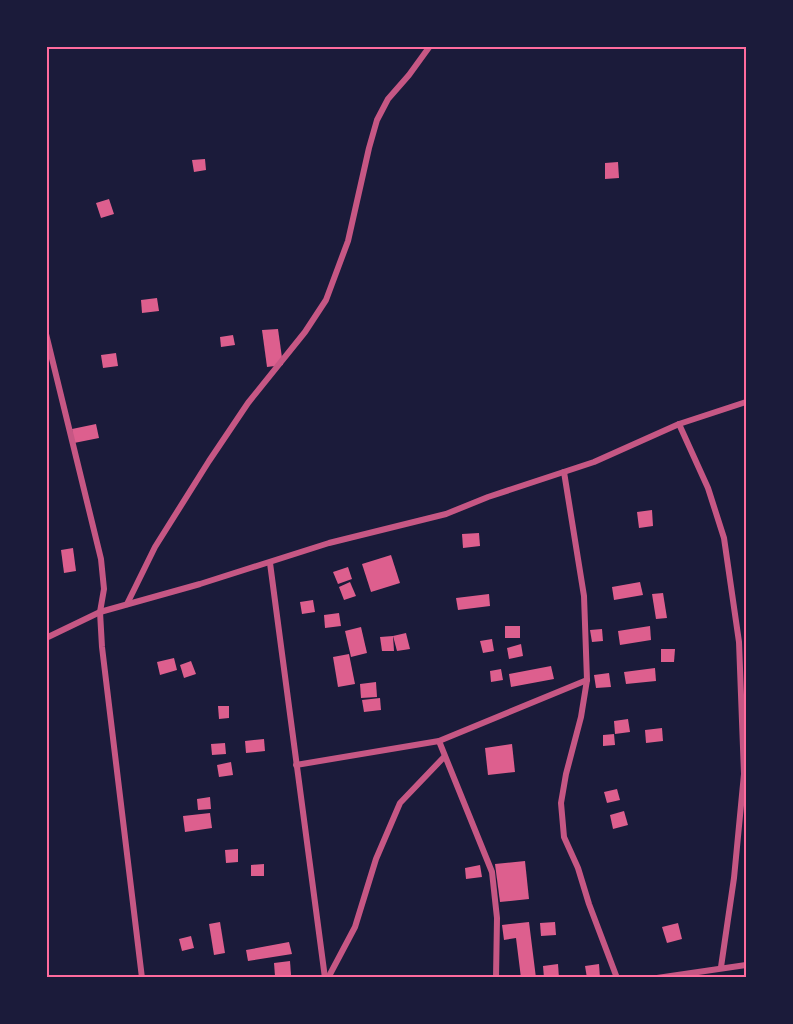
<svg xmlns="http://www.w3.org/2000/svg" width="793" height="1024" font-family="Montserrat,sans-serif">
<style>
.building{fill:#dd5f8e}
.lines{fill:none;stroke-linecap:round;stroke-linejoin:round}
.minor{stroke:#c65784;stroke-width:6}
.neatline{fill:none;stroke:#ff6b9d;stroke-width:2}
</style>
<rect width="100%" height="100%" fill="#1b1b3a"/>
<g class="building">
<polygon points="205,159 206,170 194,172 192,160"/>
<polygon points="618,162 619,178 605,179 605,163"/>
<polygon points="109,199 114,214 101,218 96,203"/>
<polygon points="157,298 159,311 142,313 141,300"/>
<polygon points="278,329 283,365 267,367 262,330"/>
<polygon points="233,335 235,345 221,347 220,337"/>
<polygon points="116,353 118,366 103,368 101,355"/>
<polygon points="96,424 99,438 74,443 72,429"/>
<polygon points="652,510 653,526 639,528 637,512"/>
<polygon points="479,533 480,546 463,548 462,534"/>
<polygon points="73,548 76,571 64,573 61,550"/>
<polygon points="391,555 400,583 371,592 362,564"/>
<polygon points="348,567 352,579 338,584 333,572"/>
<polygon points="350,582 356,596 344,600 339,587"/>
<polygon points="640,582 643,595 614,600 612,587"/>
<polygon points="663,593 667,618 656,619 652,594"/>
<polygon points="489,594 490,606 458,610 456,598"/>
<polygon points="313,600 315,612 302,614 300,602"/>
<polygon points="339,613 341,626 325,628 324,615"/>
<rect x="505" y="626" width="15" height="12"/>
<polygon points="650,626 651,640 620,645 618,631"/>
<polygon points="361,627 367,653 351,657 345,631"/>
<polygon points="602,629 603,641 592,642 590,630"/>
<polygon points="406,633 410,649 397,651 393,636"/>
<polygon points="393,636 394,651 382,651 380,637"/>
<polygon points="492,639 494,651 483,653 480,641"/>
<polygon points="521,644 523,656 509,659 507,648"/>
<polygon points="661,649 675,649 674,662 661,662"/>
<polygon points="349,654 355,684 338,687 333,657"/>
<polygon points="174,658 177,670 160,675 157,662"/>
<polygon points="191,661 196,674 184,678 180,665"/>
<polygon points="551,666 554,679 511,687 509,674"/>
<polygon points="655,668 656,681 626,684 624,672"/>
<polygon points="501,669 503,680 491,682 490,671"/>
<polygon points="609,673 611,687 596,688 594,675"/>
<polygon points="376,682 377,697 361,698 360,684"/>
<polygon points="380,698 381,710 364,712 362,700"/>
<polygon points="218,706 229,706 229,718 219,719"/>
<polygon points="628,719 630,732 615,734 614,721"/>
<polygon points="662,728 663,741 646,743 645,730"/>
<polygon points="614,734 615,745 603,746 603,735"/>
<polygon points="264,739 265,751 246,753 245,741"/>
<polygon points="225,743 226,754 212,755 211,744"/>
<polygon points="512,744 515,772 488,775 485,748"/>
<polygon points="231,762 233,775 219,777 217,765"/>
<polygon points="617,789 620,800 607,803 604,792"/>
<polygon points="210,797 211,809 198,810 197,799"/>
<polygon points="624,811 628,825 613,829 610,815"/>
<polygon points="210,813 212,828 185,832 183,816"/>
<polygon points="238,849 238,862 226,863 225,850"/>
<polygon points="525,861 529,899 500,902 495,864"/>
<polygon points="264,864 264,876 251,876 251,865"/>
<polygon points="480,865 482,877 466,879 465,868"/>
<polygon points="220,922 225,953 214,955 209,924"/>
<polygon points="529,922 536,978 521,978 516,938 504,940 502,925"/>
<polygon points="555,922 556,935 541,936 540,923"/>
<polygon points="678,923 682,939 667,943 662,927"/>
<polygon points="191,936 194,948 182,951 179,939"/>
<polygon points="289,942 292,954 248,961 246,950"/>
<polygon points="290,961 291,975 275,976 274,963"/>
<polygon points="558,964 559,978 544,978 543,966"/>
<polygon points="599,964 600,978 587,978 585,966"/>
</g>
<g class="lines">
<g class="minor">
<polyline points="46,334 101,559 104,589 100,612 102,647 142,978"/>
<polyline points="679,424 708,488 724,538 739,642 744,774 734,878 721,967"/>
<polyline points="564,472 584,596 587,680 581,717 566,774 561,803 564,837 578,868 589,904 617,978"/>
<polyline points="270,563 325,978"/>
<polyline points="127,604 155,547 209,461 248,403 305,332 326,300 348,241 369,148 377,120 388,99 409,75 430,46"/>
<polyline points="46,638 100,612 200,584 329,543 446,514 488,497 594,462 679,424 746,402"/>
<polyline points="439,741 492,872 497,918 496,978"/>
<polyline points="296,765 439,741 587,680"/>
<polyline points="328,978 355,927 376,859 400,803 444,757"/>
<polyline points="657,978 746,965"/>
</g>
</g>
<rect width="793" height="1024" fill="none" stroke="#1b1b3a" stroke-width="96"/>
<rect x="48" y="48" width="697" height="928" class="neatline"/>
</svg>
